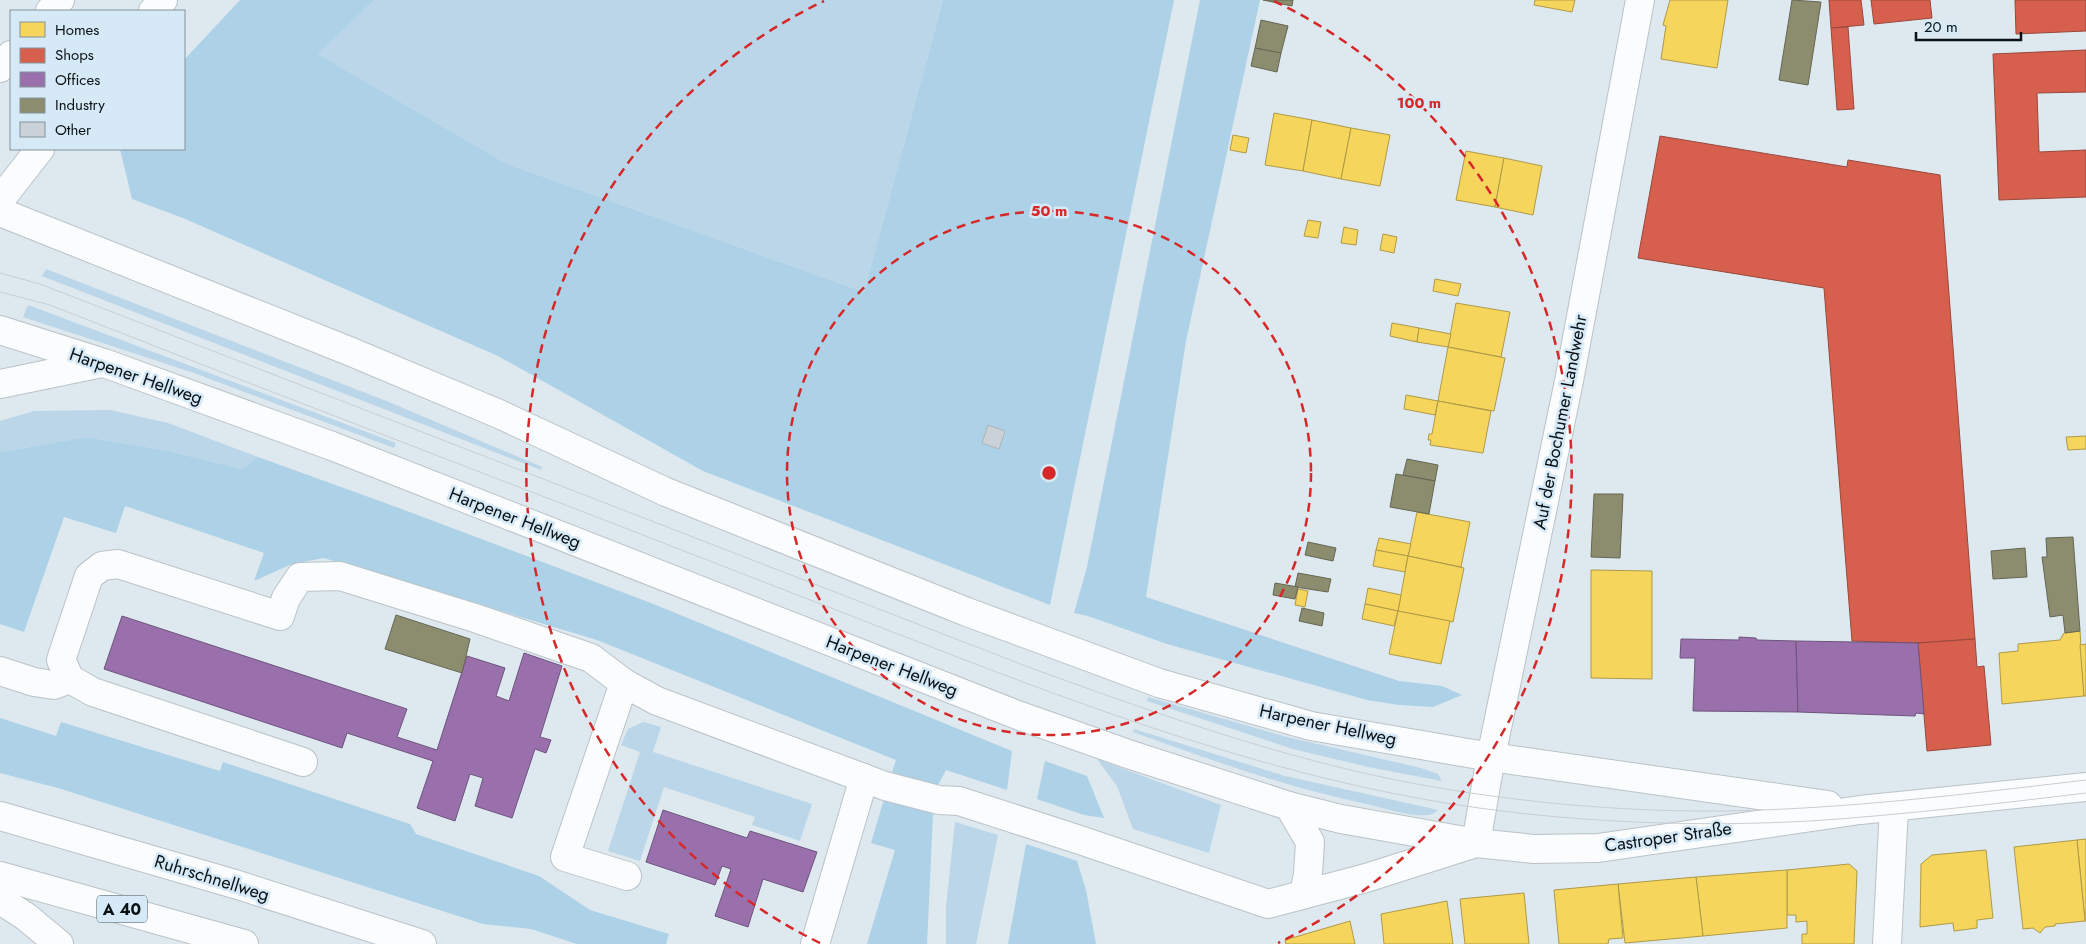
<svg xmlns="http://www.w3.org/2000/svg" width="2086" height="944" font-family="Jost,sans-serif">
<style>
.green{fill:#bad6e8}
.forest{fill:#add1e6}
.homes{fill:#f6d55c;stroke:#af9a47}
.shops{fill:#d6604d;stroke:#99483c}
.offices{fill:#9970ab;stroke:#6e547e}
.industry{fill:#8c8c6e;stroke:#656753}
.building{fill:#cad1d7;stroke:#adb4ba}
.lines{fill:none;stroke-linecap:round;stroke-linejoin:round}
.minor-casing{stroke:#bbc3c8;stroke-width:30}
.major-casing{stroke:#bbc3c8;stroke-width:30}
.highway-casing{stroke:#bbc3c8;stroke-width:30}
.minor{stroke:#fafcfd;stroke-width:28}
.major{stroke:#fafcfd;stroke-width:28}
.highway{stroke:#fafcfd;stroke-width:28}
.tram{stroke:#cbced0;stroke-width:1}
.ring{fill:none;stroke:#d62828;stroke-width:2.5;stroke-dasharray:9 6}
.labels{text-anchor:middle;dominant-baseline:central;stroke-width:5;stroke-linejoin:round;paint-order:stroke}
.shield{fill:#d6e9f6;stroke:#475258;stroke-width:1}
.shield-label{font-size:16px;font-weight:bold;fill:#0a1115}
.street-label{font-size:18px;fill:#0a1115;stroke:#d6e9f6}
.centre{fill:#d62828;stroke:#d6e9f6;stroke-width:2.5}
.ring-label{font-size:15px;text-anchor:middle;font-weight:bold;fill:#d62828;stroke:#d6e9f6;stroke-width:5;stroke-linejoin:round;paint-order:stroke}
</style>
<rect width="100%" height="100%" fill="#dde8ef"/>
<g class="green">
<polygon points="374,0 943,0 864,292 507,164 318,54"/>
<polygon points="46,269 389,402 542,467 541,470 42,276"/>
<polygon points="28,305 396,443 394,448 194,373 23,317"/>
<polygon points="110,410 168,423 258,457 242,469 164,450 87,437 0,452 0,421 34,411"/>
<polygon points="1148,697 1287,737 1421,768 1438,774 1442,781 1368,767 1293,749 1147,701"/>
<polygon points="643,722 661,727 653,752 812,804 800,841 752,825 755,817 664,787 640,861 608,851 640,752 621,745 628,729"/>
<path d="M1134 729 1285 776 1438 810C1435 812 1432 815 1428 815 1412 817 1391 810 1375 806 1292 789 1213 761 1133 732Z"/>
<polygon points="1097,759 1221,805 1209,853 1133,829 1117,786"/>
<polygon points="955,822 998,835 976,944 946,944 946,907"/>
</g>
<g class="forest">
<polygon points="240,0 374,0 318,54 507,164 864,292 943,0 1174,0 1050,605 703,471 498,356 183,218 132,199 120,149 184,149 184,60"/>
<polygon points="1200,0 1260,0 1186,341 1146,597 1399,681 1442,686 1462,695 1433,707 1399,705 1367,700 1167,644 1088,616 1074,613 1087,567"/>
<polygon points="87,437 164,450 242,469 258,457 399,508 651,603 1012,751 1007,790 946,770 936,789 892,772 896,760 597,640 324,558 292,564 254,581 264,553 125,506 116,533 64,517 24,632 0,624 0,452"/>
<polygon points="0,718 56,736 61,722 220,771 223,762 410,824 416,834 539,876 590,910 669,934 666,944 577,944 531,929 483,924 58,788 0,773"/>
<polygon points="1045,761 1087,776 1104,818 1084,815 1037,799"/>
<polygon points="884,799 933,814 927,944 867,944 895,850 871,843"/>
<polygon points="1026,844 1077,861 1086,890 1096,944 1008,944"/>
</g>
<g class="homes">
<polygon points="1535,0 1575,0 1572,12 1534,5"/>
<polygon points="1670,0 1728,0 1717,68 1661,59 1666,26 1663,25"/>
<polygon points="1274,113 1312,120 1303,171 1265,165"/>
<polygon points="1312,120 1351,128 1341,179 1303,171"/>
<polygon points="1351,128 1390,135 1380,186 1341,179"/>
<polygon points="1233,135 1249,138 1246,153 1230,150"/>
<polygon points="1466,151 1504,158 1495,207 1456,200"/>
<polygon points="1504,158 1542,166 1533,215 1495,207"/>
<polygon points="1308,220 1321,222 1318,238 1304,236"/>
<polygon points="1344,227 1358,230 1356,245 1341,243"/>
<polygon points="1383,234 1397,237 1394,253 1380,250"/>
<polygon points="1435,279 1461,284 1458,296 1433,291"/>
<polygon points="1456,303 1510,312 1501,357 1448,347"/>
<polygon points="1392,323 1419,328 1417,342 1390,336"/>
<polygon points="1419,328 1451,334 1448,347 1417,342"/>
<polygon points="1448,347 1505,358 1494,411 1438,401"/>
<polygon points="1406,395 1438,401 1435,415 1404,409"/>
<polygon points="1438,401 1491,411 1483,453 1430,445 1431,440 1428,440 1429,434 1432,434"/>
<polygon points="2086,436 2086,449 2068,450 2066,437"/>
<polygon points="1417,512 1470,522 1461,567 1408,556"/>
<polygon points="1379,538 1411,544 1408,556 1376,550"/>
<polygon points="1376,550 1408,556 1405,572 1373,566"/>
<polygon points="1408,556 1464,568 1453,622 1398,611"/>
<polygon points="1591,570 1652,571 1652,679 1591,678"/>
<polygon points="1368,588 1401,595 1398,611 1365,604"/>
<polygon points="1298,589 1308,591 1305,607 1295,605"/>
<polygon points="1365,604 1398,611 1394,626 1362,619"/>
<polygon points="1398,611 1450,621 1441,664 1389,654"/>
<polygon points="2080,631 2084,696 2002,704 1999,653 2018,651 2018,644 2060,640 2064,633"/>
<polygon points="2086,644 2086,696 2084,696 2080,645"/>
<polygon points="2086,839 2086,921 2085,921 2077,840"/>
<polygon points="2077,840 2085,921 2055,924 2055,926 2045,927 2040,933 2033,928 2023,929 2014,847"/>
<polygon points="1986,850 1993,918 1977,920 1977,928 1954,931 1953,923 1920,927 1921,864 1932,855"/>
<polygon points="1849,864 1857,871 1854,944 1802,944 1802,934 1807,934 1807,921 1796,922 1796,915 1787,915 1787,870"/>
<polygon points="1787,870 1787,928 1703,936 1696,877"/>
<polygon points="1696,877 1703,936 1625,943 1618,884"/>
<polygon points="1618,884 1623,938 1609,939 1608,944 1559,944 1554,890"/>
<polygon points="1524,893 1529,944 1465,944 1460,899"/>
<polygon points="1447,901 1453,944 1384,944 1381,914"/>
<polygon points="1350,921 1355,944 1286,944 1285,940"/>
</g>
<g class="shops">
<polygon points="1829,0 1861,0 1864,25 1831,28"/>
<polygon points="1871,0 1930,0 1932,18 1874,24"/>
<polygon points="2015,0 2086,0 2086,31 2016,34"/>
<polygon points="1848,27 1854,109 1837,110 1831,28"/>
<polygon points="2086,50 2086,92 2037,93 2039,152 2086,150 2086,197 1999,200 1993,54"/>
<polygon points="1660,136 1847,167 1848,160 1940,175 1975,639 1918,643 1852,641 1824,288 1638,258"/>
<polygon points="1975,639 1977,667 1984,666 1991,745 1927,751 1918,643"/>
</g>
<g class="offices">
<polygon points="122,616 407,709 397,737 437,750 467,656 505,668 496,696 509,701 524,653 562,666 540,737 551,740 546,753 535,749 512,818 475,806 483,778 470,774 455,821 417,808 433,761 347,733 342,748 104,669"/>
<polygon points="1739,637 1756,638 1757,640 1796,641 1798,712 1693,711 1695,658 1680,658 1681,639 1739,640"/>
<polygon points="1796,641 1918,643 1924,714 1916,713 1915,716 1798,712"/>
<polygon points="663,810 747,838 750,831 817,852 803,892 763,879 748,927 715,916 731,869 722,866 715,885 646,862"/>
</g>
<g class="industry">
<polygon points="1263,0 1293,0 1292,6"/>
<polygon points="1792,0 1821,2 1808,85 1779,80"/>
<polygon points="1261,20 1288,26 1281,53 1255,48"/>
<polygon points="1255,48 1281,53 1277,72 1251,66"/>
<polygon points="1407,459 1438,465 1435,481 1403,475"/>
<polygon points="1396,474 1435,481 1429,514 1390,507"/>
<polygon points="1594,494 1623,494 1620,558 1591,557"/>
<polygon points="2073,537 2080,631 2065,633 2063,615 2050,617 2042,557 2047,557 2046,538"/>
<polygon points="1308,542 1336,548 1333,561 1305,555"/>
<polygon points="2025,548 2027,577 1993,579 1991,551"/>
<polygon points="1298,573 1331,579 1328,592 1295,587"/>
<polygon points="1275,583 1298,587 1295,599 1273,595"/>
<polygon points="1302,608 1324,613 1322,626 1299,621"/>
<polygon points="396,615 470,639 462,673 385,649"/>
</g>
<polygon class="building" points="988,425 1005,431 999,449 982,443"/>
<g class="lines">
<defs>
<g id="minor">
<polyline points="0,671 34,682 54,685 70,679"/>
<polyline points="1491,757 1569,381 1640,0"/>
<polyline points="303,762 93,692 70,679 61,660 89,576 102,566 118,564 280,616 286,598 300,577 340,576 475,618 591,658 624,683"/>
<polyline points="1289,806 1310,842 1308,874 1304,894"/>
<polyline points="627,876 565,857 624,683 657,701 885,786 939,800 959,801 1080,840 1268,904 1366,878 1476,843"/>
<polyline points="815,944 864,778"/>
<polyline points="1887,944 1894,807"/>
</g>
<g id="major">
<polyline points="0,212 349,351 499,414 666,492 967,612 1159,683 1311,726 1491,757 1828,805"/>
<polyline points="0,330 104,363 332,446 1020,716 1128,754 1289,806 1341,819 1476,843 1534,849 1598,848 1860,810 2086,787"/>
<polyline points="0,384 102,363"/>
<polyline points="1476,843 1491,757"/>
</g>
<g id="highway">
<polyline points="50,11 60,0"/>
<polyline points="153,11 163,0"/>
<polyline points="0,68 11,55"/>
<polyline points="0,200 40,149"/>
<polyline points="0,816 238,885 422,944"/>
<polyline points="0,876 244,944"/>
<polyline points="0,900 25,916 59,944"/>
</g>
</defs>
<use href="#minor" class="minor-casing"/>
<use href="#major" class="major-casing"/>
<use href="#highway" class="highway-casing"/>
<use href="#minor" class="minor"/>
<use href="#major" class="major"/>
<use href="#highway" class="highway"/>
<g class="tram">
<path d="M0 273 40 284 1031 668C1166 717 1303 766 1445 789 1537 804 1633 812 1725 811 1846 809 1967 794 2086 780"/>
<path d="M0 292 50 305C295 402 542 495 787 591 1011 677 1240 775 1479 808 1588 823 1700 827 1810 821 1902 815 1994 804 2086 793"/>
</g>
</g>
<g class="ring">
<circle cx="1049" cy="473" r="262"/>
<path d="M820 943A523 523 0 0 1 824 1M1274 1A523 523 0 0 1 1278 943"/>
</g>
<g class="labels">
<rect class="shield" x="97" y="895.5" width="50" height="27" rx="4"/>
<g class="shield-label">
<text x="122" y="909">A 40</text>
</g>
<g class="street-label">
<text transform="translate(136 376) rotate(19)">Harpener Hellweg</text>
<text transform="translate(1560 422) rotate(-79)">Auf der Bochumer Landwehr</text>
<text transform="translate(515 518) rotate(21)">Harpener Hellweg</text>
<text transform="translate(892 666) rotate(21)">Harpener Hellweg</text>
<text transform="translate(1328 725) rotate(12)">Harpener Hellweg</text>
<text transform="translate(1668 837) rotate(-8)">Castroper Straße</text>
<text transform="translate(212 878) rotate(17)">Ruhrschnellweg</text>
</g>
</g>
<circle cx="1049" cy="473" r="8" class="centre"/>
<g class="ring-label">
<text x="1419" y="108">100 m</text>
<text x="1049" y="216">50 m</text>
</g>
<rect x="10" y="10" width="175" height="140" fill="#d6e9f6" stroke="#84939c"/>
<rect x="20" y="22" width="25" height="15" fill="#f6d55c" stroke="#84939c"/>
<text x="55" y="35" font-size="15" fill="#0a1115">Homes</text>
<rect x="20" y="48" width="25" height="15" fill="#d6604d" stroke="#84939c"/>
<text x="55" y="60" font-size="15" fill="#0a1115">Shops</text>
<rect x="20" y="72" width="25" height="15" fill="#9970ab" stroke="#84939c"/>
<text x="55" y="85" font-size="15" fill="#0a1115">Offices</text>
<rect x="20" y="98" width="25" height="15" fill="#8c8c6e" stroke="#84939c"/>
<text x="55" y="110" font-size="15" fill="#0a1115">Industry</text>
<rect x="20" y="122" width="25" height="15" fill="#cad1d7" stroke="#84939c"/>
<text x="55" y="135" font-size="15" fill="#0a1115">Other</text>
<path d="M1916 32v8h105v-8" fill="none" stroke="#0a1115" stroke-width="2.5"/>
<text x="1924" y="32" font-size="15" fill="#0a1115" stroke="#d6e9f6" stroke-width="4" paint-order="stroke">20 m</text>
</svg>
